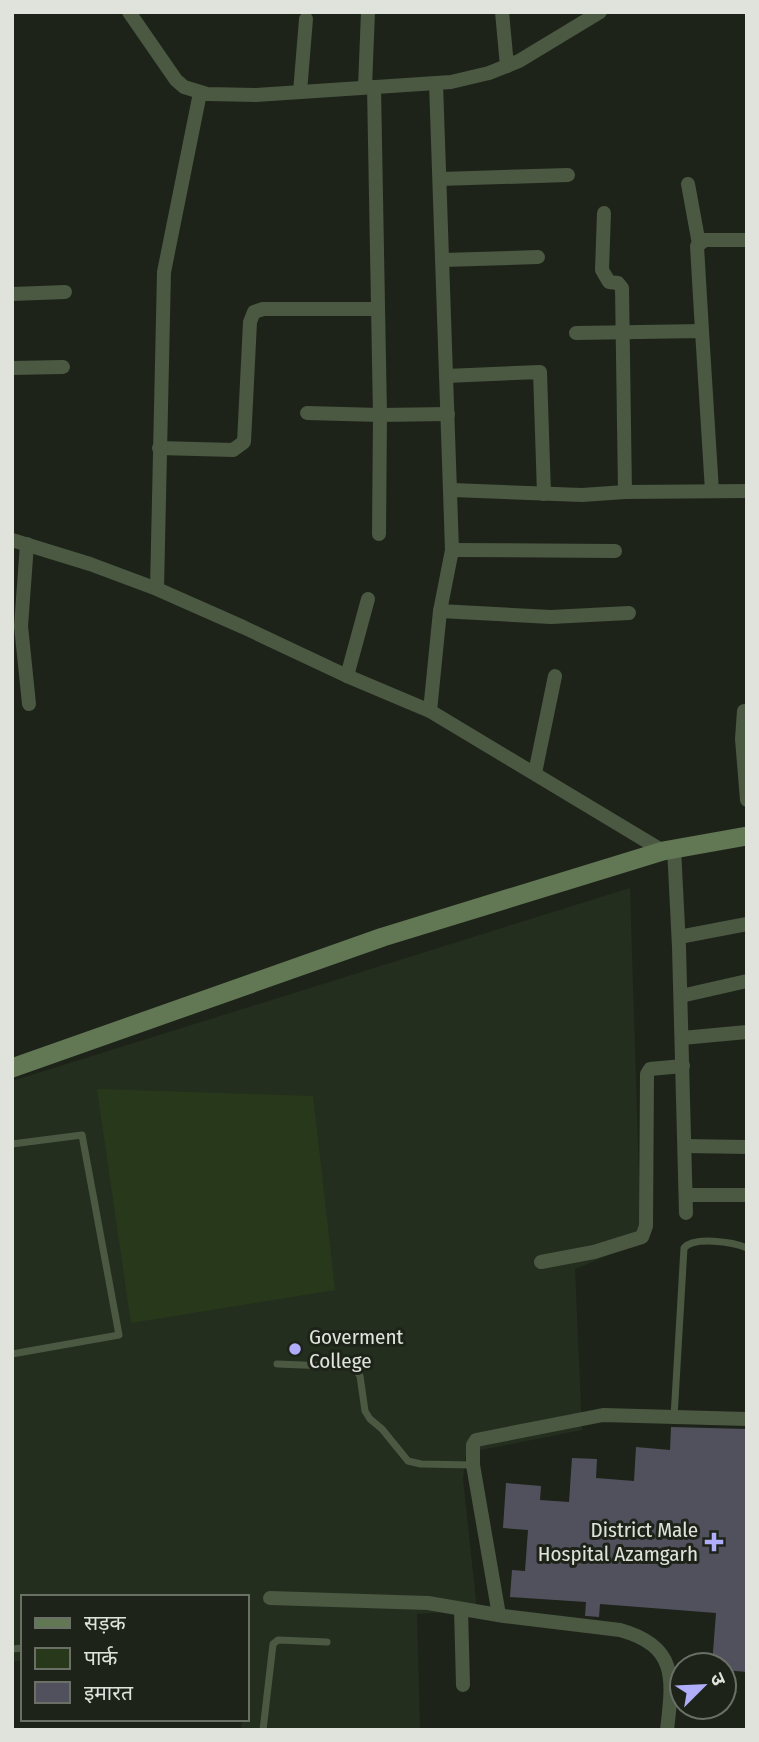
<svg xmlns="http://www.w3.org/2000/svg" width="759" height="1742" font-family="'Fira Sans Condensed','Noto Sans Devanagari',sans-serif">
<style>
.built{fill:#242e1e}
.green{fill:#28391b}
.building{fill:#51515e}
.lines{fill:none;stroke-linecap:round;stroke-linejoin:round}
.lane{stroke:#4b5842;stroke-width:7}
.street{stroke:#4b5842;stroke-width:14}
.secondary{stroke:#627753;stroke-width:19}
.poi-dot{fill:#b0aefa;stroke:#1d2319;stroke-width:2.5}
.labels{text-anchor:middle;dominant-baseline:central;stroke-width:6;stroke-linejoin:round;paint-order:stroke}
.poi-label{font-size:21px;fill:#dfe3dc;stroke:#1d2319;text-anchor:start}
</style>
<rect width="100%" height="100%" fill="#1d2319"/>
<polygon class="built" points="630,888 641,1242 575,1269 582,1430 466,1453 463,1479 477,1610 417,1614 420,1730 241,1730 242,1719 247,1719 247,1597 23,1597 23,1661 12,1661 12,1081"/>
<polygon class="green" points="97,1089 313,1096 335,1290 131,1323"/>
<polygon class="building" points="671,1427 747,1429 747,1672 724,1670 724,1665 712,1665 716,1613 600,1604 599,1617 587,1616 585,1616 586,1602 510,1597 512,1570 525,1571 528,1530 503,1528 506,1483 541,1486 540,1500 569,1502 572,1458 597,1459 596,1478 634,1481 636,1447 670,1450"/>
<g class="lines">
<g class="lane">
<polyline points="12,1144 82,1135 119,1335 12,1354"/>
<polyline points="277,1364 354,1367 360,1376 365,1411 370,1419 382,1429 408,1461 421,1464 473,1465"/>
<path d="M674 1417 684 1248C694 1236 733 1242 747 1248"/>
<polyline points="12,1649 23,1648"/>
<polyline points="263,1730 273,1644 278,1640 327,1642"/>
</g>
<g class="street">
<polyline points="129,12 176,80 184,87 207,94 256,95 451,82 489,73 519,61 600,12"/>
<polyline points="502,12 507,66"/>
<polyline points="365,87 368,12"/>
<polyline points="374,87 380,415 379,534"/>
<polyline points="300,92 306,19"/>
<polyline points="440,179 568,175"/>
<polyline points="688,184 699,244"/>
<polyline points="604,213 602,270 609,282 618,283 622,288 625,492"/>
<polyline points="443,260 538,257"/>
<polyline points="12,294 65,292"/>
<polyline points="702,331 697,246 705,240 747,240"/>
<polyline points="576,333 702,331 712,491"/>
<polyline points="12,368 63,367"/>
<polyline points="446,376 540,372 544,494"/>
<polyline points="307,413 380,415 448,414"/>
<polyline points="159,448 233,450 244,442 250,322 254,312 263,309 378,309"/>
<polyline points="452,490 582,495 625,492 747,491"/>
<polyline points="12,540 90,564 157,589 243,627 347,676 430,711 663,851"/>
<polyline points="27,544 21,626 29,704"/>
<polyline points="452,550 615,551"/>
<polyline points="157,589 164,272 200,93"/>
<polyline points="440,611 551,617 629,613"/>
<polyline points="347,676 368,599"/>
<polyline points="430,711 440,611 452,550 436,83"/>
<polyline points="744,711 742,739 747,800"/>
<polyline points="535,773 555,676"/>
<polyline points="674,848 679,947 686,1213"/>
<polyline points="679,937 747,924"/>
<polyline points="681,996 747,981"/>
<polyline points="682,1038 747,1032"/>
<polyline points="686,1146 747,1147"/>
<polyline points="686,1195 747,1195"/>
<polyline points="541,1262 594,1252 642,1237 646,1226 647,1074 650,1069 683,1066"/>
<path d="M270 1598 428 1603 504 1616 620 1630C678 1646 673 1679 667 1730"/>
<polyline points="461,1609 463,1685"/>
<polyline points="499,1615 473,1465 473,1445 476,1440 603,1415 747,1419"/>
</g>
<polyline class="secondary" points="12,1068 383,937 663,851 747,836"/>
</g>
<g class="poi-dot">
<circle cx="295" cy="1349" r="7"/>
<path d="M710.5 1531.5h7v7h7v7h-7v7h-7v-7h-7v-7h7z"/>
</g>
<g class="labels">
<g class="poi-label">
<text x="309" y="1337">Goverment<tspan x="309" dy="24">College</tspan></text>
<text x="698" y="1530" text-anchor="end">District Male<tspan x="698" dy="24">Hospital Azamgarh</tspan></text>
</g>
</g>
<rect width="759" height="1742" fill="none" stroke="#dfe3dc" stroke-width="28"/>
<rect x="21" y="1595" width="228" height="126" fill="#1d2319" stroke="#6b7067" stroke-width="2"/>
<rect x="35" y="1618" width="35" height="10" fill="#627753" stroke="#6b7067" stroke-width="2"/>
<text x="84" y="1630" font-size="21" fill="#dfe3dc">सड़क</text>
<rect x="35" y="1648" width="35" height="21" fill="#28391b" stroke="#6b7067" stroke-width="2"/>
<text x="84" y="1665" font-size="21" fill="#dfe3dc">पार्क</text>
<rect x="35" y="1682" width="35" height="21" fill="#51515e" stroke="#6b7067" stroke-width="2"/>
<text x="84" y="1700" font-size="21" fill="#dfe3dc">इमारत</text>
<g transform="translate(703 1686) rotate(66)"><circle r="33" fill="#1d2319" stroke="#6b7067" stroke-width="2"/>
<path d="M0-5L12 26L0 18L-12 26Z" fill="#b0aefa"/>
<text y="-10" font-size="19" font-weight="bold" text-anchor="middle" fill="#dfe3dc">उ</text>
</g>
</svg>
